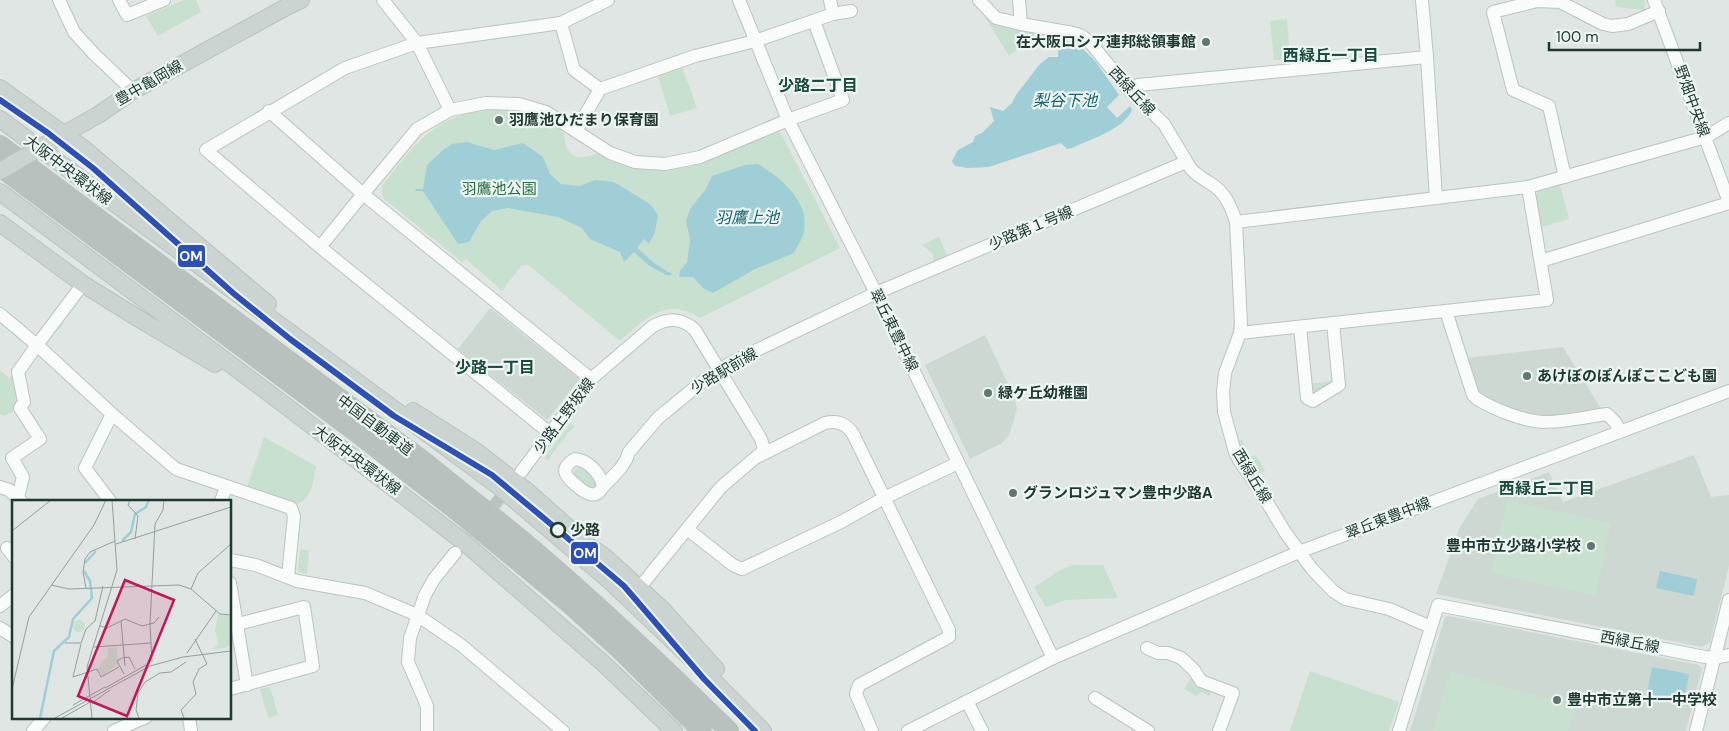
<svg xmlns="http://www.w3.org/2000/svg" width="1729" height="731" font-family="'DM Sans','Noto Sans JP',sans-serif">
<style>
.built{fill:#cdd8d3}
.green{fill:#c8e0d0}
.water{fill:#a0ced6}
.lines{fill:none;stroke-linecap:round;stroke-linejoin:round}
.stream{stroke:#a0ced6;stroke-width:3}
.minor-tunnel{stroke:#b9c3c0;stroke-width:12;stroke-dasharray:12 6;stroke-linecap:butt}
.minor-casing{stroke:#bdc3c0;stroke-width:14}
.major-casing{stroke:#bac3c0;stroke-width:18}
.highway-casing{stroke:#bac3c0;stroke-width:20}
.minor{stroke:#fafbfb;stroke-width:12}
.major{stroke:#ccd4d2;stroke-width:16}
.highway{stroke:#b8c1be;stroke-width:19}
.major-bridge-casing{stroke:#bac3c0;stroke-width:18;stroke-linecap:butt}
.major-bridge{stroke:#ccd4d2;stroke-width:16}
.metro-1-casing{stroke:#edf6f2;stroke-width:10}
.metro-1{stroke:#2e4fb5;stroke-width:6}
.poi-dot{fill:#637570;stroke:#edf6f2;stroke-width:2}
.stop-dot{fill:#edf6f2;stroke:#1f3832;stroke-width:2.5}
.labels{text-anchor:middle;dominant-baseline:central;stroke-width:4.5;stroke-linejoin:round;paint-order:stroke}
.poi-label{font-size:15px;font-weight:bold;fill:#1f3832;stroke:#edf6f2;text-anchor:start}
.street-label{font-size:15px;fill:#1f3832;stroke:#edf6f2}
.park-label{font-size:15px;fill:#296f45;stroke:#edf6f2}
.stop-label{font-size:15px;font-weight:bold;fill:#1f3832;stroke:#edf6f2;text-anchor:start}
.neighbourhood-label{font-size:16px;font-weight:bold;fill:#1b4a3f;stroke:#edf6f2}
.water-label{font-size:16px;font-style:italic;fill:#1a6473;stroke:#edf6f2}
.inset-river{fill:none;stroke:#a0ced6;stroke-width:2.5}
.inset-road{fill:none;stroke:#93a09c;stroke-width:1}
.view{fill:#c2185b;fill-opacity:0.15;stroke:#c2185b;stroke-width:2.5}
.inset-edge{fill:none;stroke:#1f3832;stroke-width:2.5}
.line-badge{stroke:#edf6f2;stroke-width:2}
.badge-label{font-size:14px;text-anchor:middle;font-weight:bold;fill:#fff}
</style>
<rect width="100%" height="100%" fill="#e0e6e3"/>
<g class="built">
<polygon points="490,308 580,379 547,420 458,349"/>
<polygon points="985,335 1015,399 1017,409 1009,435 1002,443 970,459 925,365"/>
<polygon points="1563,347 1600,407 1599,412 1546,419 1524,414 1487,399 1479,393 1468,358"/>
<polygon points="1694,455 1711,497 1729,495 1729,566 1710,642 1702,647 1436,594 1460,527 1478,499 1549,472 1563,502"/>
<polygon points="1449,616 1699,665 1702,669 1686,731 1410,731 1445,617"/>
</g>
<g class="green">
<polygon points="184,0 196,0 201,12 158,36 146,16"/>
<polygon points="1617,0 1644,0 1645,10 1616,7 1615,1"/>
<polygon points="986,16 996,23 1035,34 1009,56 985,17"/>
<polygon points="1287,19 1290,59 1274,60 1270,21"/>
<polygon points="682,67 697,108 670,116 658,75"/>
<path d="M499 110C519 111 536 112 552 124 555 126 560 128 562 131 565 135 565 141 566 146 572 162 588 158 599 152 630 160 661 173 693 166L777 130 783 137 840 248 700 318C666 296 645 319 620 341L527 264 521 266 502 291 466 259 462 262 383 198 382 186C408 154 426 124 469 113 478 111 489 111 499 110Z"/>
<polygon points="1560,185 1569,219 1539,228 1534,198 1538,191"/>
<polygon points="939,237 948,258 932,265 934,255 922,245"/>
<polygon points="0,370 9,378 14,373 20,400 14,411 4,416 0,414"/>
<polygon points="1334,381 1334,383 1310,397 1310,384"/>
<polygon points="571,423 575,427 567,434 565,439 558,445 548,461 544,458"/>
<path d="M264 437 316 466C313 481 313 498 297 504L247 487Z"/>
<polygon points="1242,440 1248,457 1256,455 1265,471 1255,476 1236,442"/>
<path d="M578 467C586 468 595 477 598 484L591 491 571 474Z"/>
<polygon points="1507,500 1611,523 1596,596 1491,573"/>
<polygon points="300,549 309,551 307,574 298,572"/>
<polygon points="1074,565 1103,565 1118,598 1066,600 1046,607 1034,587 1062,569"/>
<polygon points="1310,671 1399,702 1389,731 1290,731"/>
<polygon points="1450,671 1575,707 1568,731 1433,731"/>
<polygon points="1193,675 1213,690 1209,696 1201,692 1196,696 1184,689"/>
<polygon points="270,687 278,715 268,718 260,689"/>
</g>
<g class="water">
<path d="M1065 41 1077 43 1096 62 1119 95 1107 107 1117 118 1130 106 1132 110C1124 129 1091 139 1072 148L1067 149 1061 143 989 167 968 168 955 166 952 161 958 150 973 142 975 136 982 133 994 121 990 107 1003 111 1012 103 1016 95 1039 65 1049 57H1058V50Z"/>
<polygon points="467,142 494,150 523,143 543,157 550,174 561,184 580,186 595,180 614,182 650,204 658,215 655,232 649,244 644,239 637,248 654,263 667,271 666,275 648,265 634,252 624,262 620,252 590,239 582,228 558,217 508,208 492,211 481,221 469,242 458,244 423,191 415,191 416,189 423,189 427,165 443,150 452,144"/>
<path d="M758 164C780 177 810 201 804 231 803 239 797 246 794 253L755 269 713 293 703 288 693 277H679L680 271 687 262 690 240 686 221 690 209 706 189 712 176 745 165Z"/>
<polygon points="1660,571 1697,579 1694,596 1656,588"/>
<polygon points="1652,667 1689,674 1684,700 1647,694"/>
</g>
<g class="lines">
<polyline class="stream" points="666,273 670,274"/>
<polyline class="minor-tunnel" points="483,519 510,486"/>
<defs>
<g id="minor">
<polyline points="59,0 74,32 94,54 133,91"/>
<polyline points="119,0 127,15 164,0"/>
<polyline points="383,0 417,43 450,110 417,129 363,194 591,379"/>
<polyline points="739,0 788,120 876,293 1053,658"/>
<polyline points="830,0 833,14"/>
<polyline points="979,0 996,18 1021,24"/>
<path d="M1019 0 1021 24 1073 33 1080 35 1089 41 1128 89 1164 124 1191 169C1197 175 1203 179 1210 183 1225 192 1231 206 1236 222L1241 323 1240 333 1225 373 1223 392 1224 412 1235 452 1239 460 1259 489 1285 532 1312 569 1333 591 1345 599 1389 609 1431 627"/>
<polyline points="1422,0 1427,57 1436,198"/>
<polyline points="1654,0 1729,202"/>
<polyline points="561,23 574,70 600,89"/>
<polyline points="1128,89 1138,85 1427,57"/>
<polyline points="450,110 486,103 519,104 546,112 610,153 635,162 665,164 700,157 788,120 843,100 814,21"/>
<polyline points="269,111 363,194 320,247"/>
<polyline points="576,131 600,89 695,56 755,41 833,14 851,11"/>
<polyline points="1565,177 1549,106 1513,90 1493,12 1537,1 1560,2 1603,24 1612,26 1628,24 1659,11"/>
<polyline points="1236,222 1528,187 1706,137 1729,123"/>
<polyline points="1541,261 1729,203"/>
<path d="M1446 311 1473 395 1476 398C1492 409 1526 422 1545 422 1566 422 1587 417 1607 414L1615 422 1620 431"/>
<polyline points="0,314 37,345 83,284"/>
<polyline points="1300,327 1307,398 1313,401 1339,385 1333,323"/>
<polyline points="1240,333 1547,300 1528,187"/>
<polyline points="551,434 320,247 206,150 345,68 417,43 561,23 608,0"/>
<path d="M759 456 825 423C838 420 848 424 854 436L949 630V637L859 685 856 694 872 731"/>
<path d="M575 459C588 460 600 473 603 486 597 500 586 494 577 486 566 477 558 469 575 459Z"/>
<path d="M521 472 591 379 653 326C669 317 682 318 695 330L761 439 764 449 761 453 721 487 640 587"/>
<polyline points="0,487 9,490 21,501"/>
<polyline points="602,488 620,469 626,460 629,452 658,418 703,381 732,362 876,293 1186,162"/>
<polyline points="18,497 23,477 12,458 40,439 20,408 24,402 18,372 37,345 112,414 176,469 291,508 294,516 288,577"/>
<polyline points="110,501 85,468 112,414"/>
<polyline points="221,501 226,487"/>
<polyline points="687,529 733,565 742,569 841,522 884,498 958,463"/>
<polyline points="7,548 14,557"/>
<polyline points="230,560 256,565 297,581 365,593 417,615 461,645 563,731"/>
<polyline points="230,583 247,685"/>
<polyline points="0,606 14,595"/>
<polyline points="230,626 304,607 313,666 230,689"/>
<polyline points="0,628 14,637"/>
<polyline points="1147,648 1158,653 1168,653 1181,658 1194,670 1201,681 1233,693 1219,731"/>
<polyline points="1095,698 1148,731"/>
<polyline points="967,701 982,731"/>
<polyline points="189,717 191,731"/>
<polyline points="33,731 45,717"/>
<polyline points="114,731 146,717"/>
<polyline points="427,731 427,706 408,662 410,638 425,595 434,579 455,553"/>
<polyline points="908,731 1053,658 1299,552 1729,391"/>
<polyline points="1399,731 1438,605 1705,657 1715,658 1729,655"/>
<polyline points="1696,731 1729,600"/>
</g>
<g id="major">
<polyline points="0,88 83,148 268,304"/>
<polyline points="0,119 497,485 612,583 698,665 763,731"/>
<polyline points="57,138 98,115 133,91 288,6 301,0"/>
<polyline points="0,192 286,406 465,543 604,664 674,731"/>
<polyline points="0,223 83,284 136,317 215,364"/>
<polyline points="413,411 476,451 526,490 589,546 604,556 662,609 716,669"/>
</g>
<g id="highway">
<path d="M0 145 425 462C464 494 505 525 543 558 607 613 668 671 729 731"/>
<polyline points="0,167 361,436 457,511 572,606 617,647 702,731"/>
</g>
</defs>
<use href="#minor" class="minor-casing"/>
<use href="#major" class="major-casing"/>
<use href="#highway" class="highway-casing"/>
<use href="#minor" class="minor"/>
<use href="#major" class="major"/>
<use href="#highway" class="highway"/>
<defs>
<polyline id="major-bridge" points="0,171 57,138"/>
</defs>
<use href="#major-bridge" class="major-bridge-casing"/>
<use href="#major-bridge" class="major-bridge"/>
<defs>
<polyline id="metro-1" points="0,100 48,133 93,168 233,293 290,339 394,416 492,475 558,530 624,586 704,679 755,731"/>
</defs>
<use href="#metro-1" class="metro-1-casing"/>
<use href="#metro-1" class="metro-1"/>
</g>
<g class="poi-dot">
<circle cx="1206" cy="42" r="5"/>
<circle cx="499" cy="120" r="5"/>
<circle cx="1527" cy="376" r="5"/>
<circle cx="988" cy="393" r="5"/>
<circle cx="1013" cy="493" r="5"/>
<circle cx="1591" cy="546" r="5"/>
<circle cx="1557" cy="700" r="5"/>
</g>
<circle class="stop-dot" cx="558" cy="530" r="7"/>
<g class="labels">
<g class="poi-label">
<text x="1196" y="42" text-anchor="end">在大阪ロシア連邦総領事館</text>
<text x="509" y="120">羽鷹池ひだまり保育園</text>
<text x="1537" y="376">あけぼのぽんぽここども園</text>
<text x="998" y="393">緑ケ丘幼稚園</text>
<text x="1023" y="493">グランロジュマン豊中少路A</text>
<text x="1581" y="546" text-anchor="end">豊中市立少路小学校</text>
<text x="1567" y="700">豊中市立第十一中学校</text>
</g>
<g class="street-label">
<text transform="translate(149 83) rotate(-30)">豊中亀岡線</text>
<text transform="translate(1132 91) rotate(47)">西緑丘線</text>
<text transform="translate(1692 101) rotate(70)">野畑中央線</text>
<text transform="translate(68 170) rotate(37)">大阪中央環状線</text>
<text transform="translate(1031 228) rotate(-23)">少路第１号線</text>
<text transform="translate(894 330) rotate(64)">翠丘東豊中線</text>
<text transform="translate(724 371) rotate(-31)">少路駅前線</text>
<text transform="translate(564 416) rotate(-53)">少路上野坂線</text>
<text transform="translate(375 425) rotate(37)">中国自動車道</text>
<text transform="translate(357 460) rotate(37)">大阪中央環状線</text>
<text transform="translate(1252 476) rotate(59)">西緑丘線</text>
<text transform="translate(1388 518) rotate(-21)">翠丘東豊中線</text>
<text transform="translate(1630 642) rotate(11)">西緑丘線</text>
</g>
<g class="park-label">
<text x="499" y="189">羽鷹池公園</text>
</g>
<g class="stop-label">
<text x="570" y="530">少路</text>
</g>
<g class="neighbourhood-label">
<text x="1331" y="55">西緑丘一丁目</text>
<text x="818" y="85">少路二丁目</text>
<text x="495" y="367">少路一丁目</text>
<text x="1547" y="488">西緑丘二丁目</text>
</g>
<g class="water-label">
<text x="1065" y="100">梨谷下池</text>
<text x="747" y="217">羽鷹上池</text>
</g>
</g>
<g transform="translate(12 500)">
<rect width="219" height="219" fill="#e0e6e3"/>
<path d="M206 114 219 116V144L213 148 200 149 207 145 203 131ZM61 126a6 6 0 1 1 12 0a6 6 0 1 1-12 0ZM105 147 106 164 90 176 86 168 96 155V148Z" fill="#c8e0d0"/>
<path class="inset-river" d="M110 41 119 32 123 14 134 7 137 0M73 63 84 51M28 218 42 151 57 137 61 119 80 98 78 81 72 71"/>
<path class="inset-road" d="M118 0 116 5 126 16 123 39M0 31 39 0M104 44 219 7M39 85 57 89 167 85 179 89 208 114 219 115M74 88 71 72 73 59 78 52 103 41M179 89 186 73 219 44M109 121 113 166M88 126 95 128 113 119 130 126 142 123 147 117M53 143H69L74 129 83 121 91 86M82 147 139 143M175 153 204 111M110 158 105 161 112 174M110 158 117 157 123 169M140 162 138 124 143 24 151 10 152 0M61 177 85 169 89 177 107 167M61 177 69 144M93 188 134 165M0 189 17 117 82 25 94 0M80 203 98 190M61 205 93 187M43 218 138 166 171 157 219 151M50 218 80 201M80 218 75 167 105 70 100 0M127 218 124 210 126 193 133 182 148 173 159 172 174 162M172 218 169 210 184 194 181 182 187 169 195 164 183 139"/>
<path class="view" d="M113 80 162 100 115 216 66 196Z"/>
<rect width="219" height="219" class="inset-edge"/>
</g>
<g class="line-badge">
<rect x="177" y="244" width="29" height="24" rx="5" fill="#2e4fb5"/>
<rect x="570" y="541" width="29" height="24" rx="5" fill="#2e4fb5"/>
</g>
<g class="badge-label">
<text x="191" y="261">OM</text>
<text x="585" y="558">OM</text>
</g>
<path d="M1549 42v8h151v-8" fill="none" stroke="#1f3832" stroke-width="2.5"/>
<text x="1556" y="42" font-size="15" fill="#1f3832" stroke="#edf6f2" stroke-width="4" paint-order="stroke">100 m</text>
</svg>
